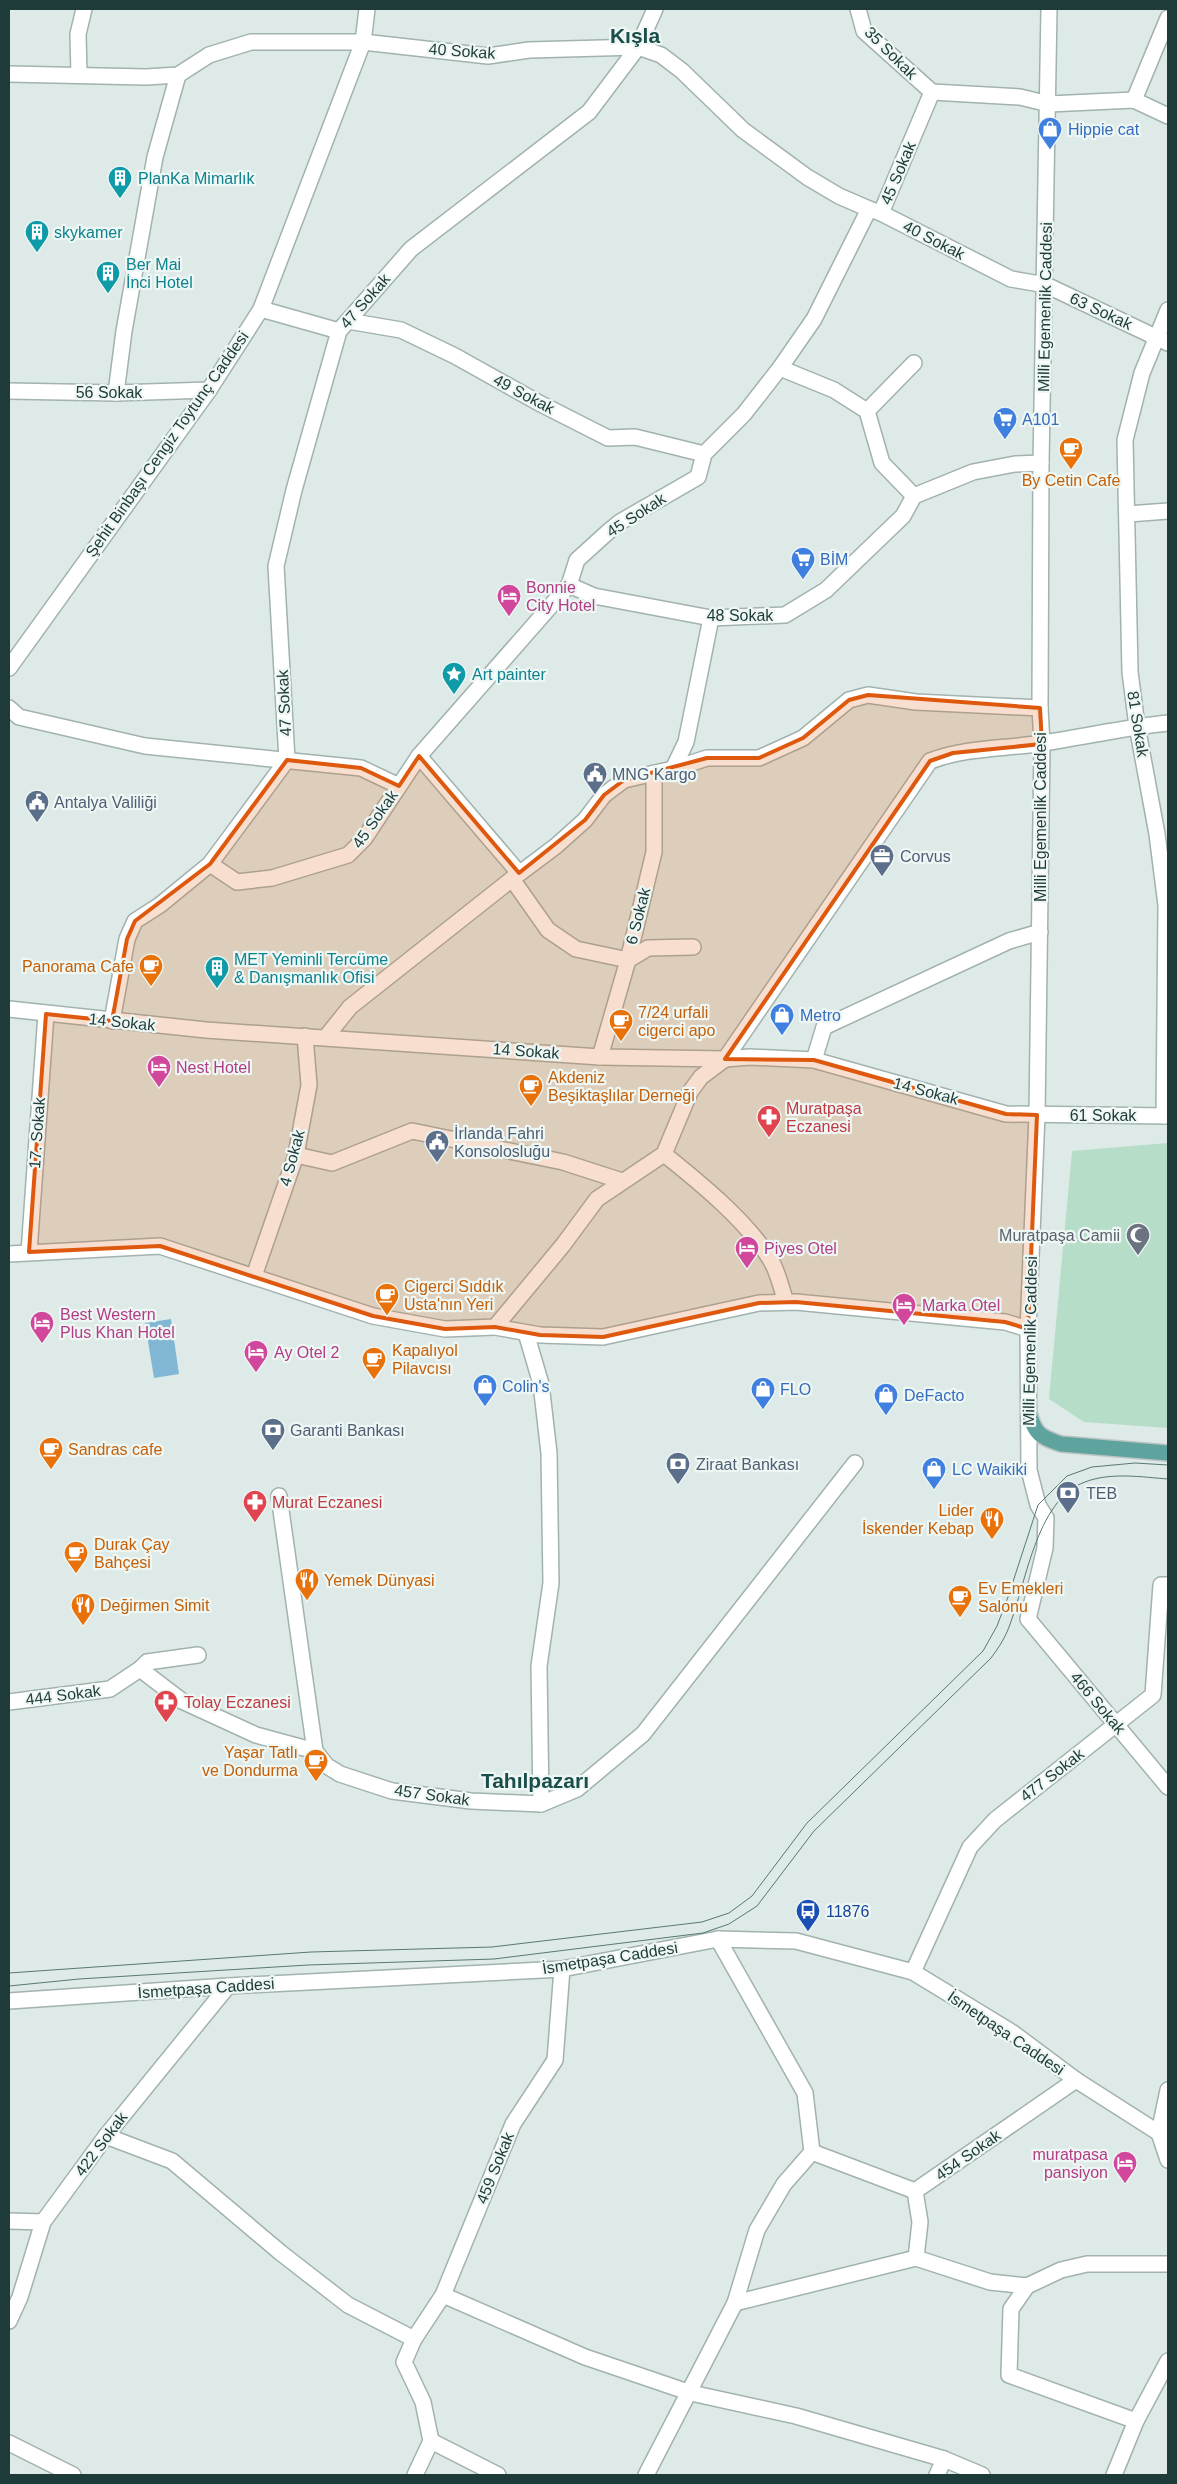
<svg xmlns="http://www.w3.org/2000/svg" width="1177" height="2484" font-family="Helvetica,sans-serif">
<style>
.green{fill:#b5ddc8}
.water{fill:#81b7d4}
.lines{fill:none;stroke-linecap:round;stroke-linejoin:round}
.minor-casing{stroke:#a1b2af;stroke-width:18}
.major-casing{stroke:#bcc4c4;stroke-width:18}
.minor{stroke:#fff;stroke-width:15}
.major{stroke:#5fa39f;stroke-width:15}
.tram{stroke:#587775;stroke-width:1}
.marked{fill:#de580e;fill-opacity:0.2;stroke:#de580e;stroke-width:4;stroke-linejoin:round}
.labels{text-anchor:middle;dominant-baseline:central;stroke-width:4.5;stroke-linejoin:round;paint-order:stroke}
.street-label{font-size:16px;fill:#1e3b39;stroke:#eef7f4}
.shop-label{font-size:16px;fill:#366cbe;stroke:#eef7f4;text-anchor:start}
.culture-label{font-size:16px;fill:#0d838f;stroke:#eef7f4;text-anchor:start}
.food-label{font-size:16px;fill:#c56008;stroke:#eef7f4;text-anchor:start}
.hotel-label{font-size:16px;fill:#b23c85;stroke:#eef7f4;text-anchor:start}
.service-label{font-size:16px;fill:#4e5e75;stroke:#eef7f4;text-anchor:start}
.health-label{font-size:16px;fill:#be3a42;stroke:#eef7f4;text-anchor:start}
.worship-label{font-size:16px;fill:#5b616d;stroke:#eef7f4;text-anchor:end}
.transit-label{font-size:16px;fill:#164399;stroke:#eef7f4;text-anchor:start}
.district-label{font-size:21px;font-weight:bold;fill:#1a4e4b;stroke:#eef7f4}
</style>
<rect width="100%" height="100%" fill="#deeae7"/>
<polygon class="green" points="1168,1143 1168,1428 1084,1422 1049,1399 1072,1151"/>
<polygon class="water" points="171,1319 179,1374 154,1378 145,1323"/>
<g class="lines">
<defs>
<g id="minor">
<polyline points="858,9 864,31 932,92"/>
<polyline points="1049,9 1041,463 1040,708 1042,744 1037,1115 1028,1329 1029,1470 1038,1505 1046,1518 1045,1548 1028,1619 1168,1787"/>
<polyline points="9,74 146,77 178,75 209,55 251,42 363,42 488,56 529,50 638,47 661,55 682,71 743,130 807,177 839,196 869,209"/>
<polyline points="79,75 78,34 84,9"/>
<polyline points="932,92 1020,97 1049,104 1134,100 1168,116"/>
<polyline points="1134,100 1168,18"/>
<polyline points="881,213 1011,279 1046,285 1168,343"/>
<polyline points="261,309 339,331"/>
<polyline points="348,321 401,330 455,356 539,403 608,438 635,437 704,454"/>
<polyline points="780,368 834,390 867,411 882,463 914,496"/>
<polyline points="9,391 116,393 209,390"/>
<polyline points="116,393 124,331 155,157 178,75"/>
<polyline points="867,411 914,363"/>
<polyline points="1128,514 1168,511"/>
<polyline points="569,585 594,596 711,618 785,615 826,590 903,516 914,496 973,472 1015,464 1041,463"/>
<polyline points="9,668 209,390 261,309 363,42 367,9"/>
<polyline points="9,708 19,717 145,746 361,768 399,786"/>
<polyline points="419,756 519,873"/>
<polyline points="673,769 686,742 711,618"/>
<polyline points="210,864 237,882 272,878 348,855 364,839 419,756 569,585 577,560 609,531 620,522 698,477 704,454 744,414 780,368 814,319 869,209 881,213 932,92"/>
<polyline points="512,879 548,930 576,949 628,960 648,948 693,947"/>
<polyline points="9,1009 206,1030 600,1057 725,1059 750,1057 814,1060 1006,1114 1168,1116"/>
<polyline points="112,1021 127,939 135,921 160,905 210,864 287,760 276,566 294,490 339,331 411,249 589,112 638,47 655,9"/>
<polyline points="326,1037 350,1007 512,879 556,846 585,820 604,795 624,780 673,769 707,758 759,758 803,738 849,700 868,695 916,702 1040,708"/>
<polyline points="600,1057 628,960 654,852 654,773"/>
<polyline points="814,1060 824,1027 1009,941 1040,932"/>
<polyline points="1164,1116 1166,905 1157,834 1137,726 1130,672 1125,440 1142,373 1168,310"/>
<path d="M664 1154C699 1182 747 1221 770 1259 778 1271 781 1288 786 1302"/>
<polyline points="296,1155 332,1163 412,1131 563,1162 622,1181"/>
<polyline points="29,1252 46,1014"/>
<path d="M9 1254 160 1246 373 1316 445 1329 495 1327 563 1245 597 1199 664 1154 690 1092 701 1077 725 1059 930 761C967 747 1005 749 1043 743 1085 737 1126 727 1168 723"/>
<polyline points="254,1276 296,1155 309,1085 305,1036"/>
<polyline points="495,1327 540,1335 603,1337 759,1303 796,1302 1005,1322 1028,1329"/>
<polyline points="526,1333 541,1384 549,1453 551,1583 539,1666 541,1804"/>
<polyline points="279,1496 315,1751 327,1766 340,1774 392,1791 471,1801 541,1804 577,1789 643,1734 855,1463"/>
<polyline points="140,1669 182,1701 256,1735 315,1751"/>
<polyline points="9,1702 110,1689 140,1669 147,1662 198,1655"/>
<polyline points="913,1972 970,1847 995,1820 1153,1695 1161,1585 1168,1585"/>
<polyline points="9,2001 228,1986 562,1969 718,1939 796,1941 913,1972 1013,2033 1076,2080 1159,2133"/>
<polyline points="1159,2133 1168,2090"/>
<polyline points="1159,2133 1168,2160"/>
<polyline points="106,2136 172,2161 281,2253 348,2305 414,2339"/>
<polyline points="812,2152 915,2191"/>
<polyline points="9,2221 43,2222"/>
<polyline points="916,2258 920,2222 915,2191 1076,2080"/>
<polyline points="443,2295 585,2357 691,2393 796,2416 944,2459 982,2475"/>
<polyline points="735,2303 916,2258 990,2282 1027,2286"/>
<polyline points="9,2321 20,2297 43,2222 106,2136 228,1986"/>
<polyline points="1136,2421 1009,2375 1011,2309 1027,2286 1061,2270 1087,2264 1168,2264"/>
<polyline points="431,2441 498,2475"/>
<polyline points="9,2443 73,2475"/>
<polyline points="415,2475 431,2441 423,2402 404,2362 414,2339 443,2295 513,2124 555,2060 562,1969"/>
<polyline points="646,2475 735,2303 757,2230 784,2184 812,2152 805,2093 718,1939"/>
<polyline points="937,2475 944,2459"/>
<polyline points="1114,2475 1136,2421 1168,2361"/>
</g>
<path id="major" d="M1029 1413C1035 1434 1040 1437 1061 1444L1168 1453"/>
</defs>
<use href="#minor" class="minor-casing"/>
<use href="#major" class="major-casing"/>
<use href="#minor" class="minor"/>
<use href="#major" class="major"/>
<g class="tram">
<polyline points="9,1973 311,1952 492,1947 702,1922 729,1913 752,1896 807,1823 983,1651 997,1626 1008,1597 1038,1505 1067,1476 1092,1467 1135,1463 1168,1465"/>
<path d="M9 1986 79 1979 308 1965 494 1959 703 1933 729 1924 757 1906 814 1831 991 1658C997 1650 1003 1641 1007 1632 1026 1587 1035 1500 1085 1482 1111 1472 1141 1477 1168 1479"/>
</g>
</g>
<path class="marked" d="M868 695 1040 708 1042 744 953 753 930 761 725 1059 814 1060 1006 1114 1037 1115 1028 1329 1005 1322 796 1302 759 1303 603 1337 540 1335 495 1327 445 1329 373 1316 160 1246 29 1252 46 1014 112 1021 127 939 135 921 210 864 287 760 361 768 399 786 419 756 519 873 585 820 604 795 624 780 707 758H759L803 738 849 700Z"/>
<defs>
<symbol id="shop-pin" viewBox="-11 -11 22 30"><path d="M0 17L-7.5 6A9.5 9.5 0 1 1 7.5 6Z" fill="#3f7fe0" stroke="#eef7f4"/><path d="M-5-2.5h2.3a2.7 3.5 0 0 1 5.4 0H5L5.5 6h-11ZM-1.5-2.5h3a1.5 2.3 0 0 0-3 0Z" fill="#fff"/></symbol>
<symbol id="building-pin" viewBox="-11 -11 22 30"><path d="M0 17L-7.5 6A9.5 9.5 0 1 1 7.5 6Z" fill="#0f9aa8" stroke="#eef7f4"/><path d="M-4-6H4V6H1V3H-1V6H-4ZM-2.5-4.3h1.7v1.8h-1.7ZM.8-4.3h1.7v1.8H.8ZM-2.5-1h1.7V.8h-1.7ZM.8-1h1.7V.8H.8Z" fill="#fff"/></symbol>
<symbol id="supermarket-pin" viewBox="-11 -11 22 30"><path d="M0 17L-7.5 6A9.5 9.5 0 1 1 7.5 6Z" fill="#3f7fe0" stroke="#eef7f4"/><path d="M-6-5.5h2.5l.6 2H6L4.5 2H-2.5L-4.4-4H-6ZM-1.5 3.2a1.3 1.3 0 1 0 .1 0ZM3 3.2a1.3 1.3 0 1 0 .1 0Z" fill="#fff"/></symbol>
<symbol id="cafe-pin" viewBox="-11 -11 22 30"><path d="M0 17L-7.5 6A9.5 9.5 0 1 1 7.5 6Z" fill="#e8710a" stroke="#eef7f4"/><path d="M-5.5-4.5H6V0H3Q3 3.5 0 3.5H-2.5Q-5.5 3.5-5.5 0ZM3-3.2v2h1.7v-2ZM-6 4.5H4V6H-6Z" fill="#fff"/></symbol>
<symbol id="hotel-pin" viewBox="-11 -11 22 30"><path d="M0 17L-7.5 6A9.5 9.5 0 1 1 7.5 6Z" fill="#d1479c" stroke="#eef7f4"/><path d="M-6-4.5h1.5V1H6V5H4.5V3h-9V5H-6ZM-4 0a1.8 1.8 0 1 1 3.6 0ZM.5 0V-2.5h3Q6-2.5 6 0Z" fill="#fff"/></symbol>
<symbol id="sight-pin" viewBox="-11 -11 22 30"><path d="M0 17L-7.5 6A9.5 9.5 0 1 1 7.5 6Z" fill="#0f9aa8" stroke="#eef7f4"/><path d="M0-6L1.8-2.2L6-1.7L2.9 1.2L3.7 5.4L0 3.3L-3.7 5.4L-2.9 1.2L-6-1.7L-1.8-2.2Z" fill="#fff"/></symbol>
<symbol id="civic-pin" viewBox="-11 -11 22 30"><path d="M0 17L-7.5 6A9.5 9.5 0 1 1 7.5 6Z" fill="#5c6f8a" stroke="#eef7f4"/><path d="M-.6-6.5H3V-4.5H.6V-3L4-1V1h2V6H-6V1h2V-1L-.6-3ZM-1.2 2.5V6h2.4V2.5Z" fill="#fff"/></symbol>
<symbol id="office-pin" viewBox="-11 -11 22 30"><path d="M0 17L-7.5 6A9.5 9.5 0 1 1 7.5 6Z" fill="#5c6f8a" stroke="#eef7f4"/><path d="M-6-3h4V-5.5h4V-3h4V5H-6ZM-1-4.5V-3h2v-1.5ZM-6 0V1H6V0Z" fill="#fff"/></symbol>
<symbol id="pharmacy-pin" viewBox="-11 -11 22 30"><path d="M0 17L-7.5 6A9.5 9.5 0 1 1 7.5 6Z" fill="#e0444e" stroke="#eef7f4"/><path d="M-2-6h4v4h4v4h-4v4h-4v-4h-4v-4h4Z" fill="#fff"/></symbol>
<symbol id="mosque-pin" viewBox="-11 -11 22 30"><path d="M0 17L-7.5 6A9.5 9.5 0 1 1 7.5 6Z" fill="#6b7280" stroke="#eef7f4"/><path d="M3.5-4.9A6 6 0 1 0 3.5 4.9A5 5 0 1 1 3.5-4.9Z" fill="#fff"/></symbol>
<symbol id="bank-pin" viewBox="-11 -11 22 30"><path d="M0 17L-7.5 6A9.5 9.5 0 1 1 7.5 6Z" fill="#5c6f8a" stroke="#eef7f4"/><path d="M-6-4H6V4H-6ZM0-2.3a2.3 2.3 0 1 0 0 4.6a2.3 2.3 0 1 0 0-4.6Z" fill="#fff"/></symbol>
<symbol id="restaurant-pin" viewBox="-11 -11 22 30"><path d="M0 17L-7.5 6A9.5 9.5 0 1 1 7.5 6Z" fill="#e8710a" stroke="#eef7f4"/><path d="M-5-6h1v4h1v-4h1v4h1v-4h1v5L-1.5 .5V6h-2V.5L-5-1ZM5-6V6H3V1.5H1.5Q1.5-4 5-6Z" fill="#fff"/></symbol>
<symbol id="bus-pin" viewBox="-11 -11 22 30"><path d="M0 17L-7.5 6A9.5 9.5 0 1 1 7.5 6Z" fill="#1a4fb4" stroke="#eef7f4"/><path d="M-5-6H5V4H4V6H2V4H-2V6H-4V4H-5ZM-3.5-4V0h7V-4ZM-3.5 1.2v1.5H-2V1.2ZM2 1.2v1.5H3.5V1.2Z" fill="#fff"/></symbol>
</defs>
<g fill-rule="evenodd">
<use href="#shop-pin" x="1036" y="115" width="28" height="38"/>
<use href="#building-pin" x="106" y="164" width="28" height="38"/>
<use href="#building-pin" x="23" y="218" width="28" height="38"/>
<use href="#building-pin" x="94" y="259" width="28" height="38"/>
<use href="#supermarket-pin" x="991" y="405" width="28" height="38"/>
<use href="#cafe-pin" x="1057" y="435" width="28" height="38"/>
<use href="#supermarket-pin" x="789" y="545" width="28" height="38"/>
<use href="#hotel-pin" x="495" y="582" width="28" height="38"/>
<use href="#sight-pin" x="440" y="660" width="28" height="38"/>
<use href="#civic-pin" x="581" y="760" width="28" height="38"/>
<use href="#civic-pin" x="23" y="788" width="28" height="38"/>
<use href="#office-pin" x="868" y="842" width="28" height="38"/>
<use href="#cafe-pin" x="137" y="952" width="28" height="38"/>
<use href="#building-pin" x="203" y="954" width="28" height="38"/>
<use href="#shop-pin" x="768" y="1001" width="28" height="38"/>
<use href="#cafe-pin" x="607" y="1007" width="28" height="38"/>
<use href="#hotel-pin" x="145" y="1053" width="28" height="38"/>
<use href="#cafe-pin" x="517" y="1072" width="28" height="38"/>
<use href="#pharmacy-pin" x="755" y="1103" width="28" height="38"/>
<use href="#civic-pin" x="423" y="1128" width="28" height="38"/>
<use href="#mosque-pin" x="1124" y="1221" width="28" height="38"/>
<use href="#hotel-pin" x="733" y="1234" width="28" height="38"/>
<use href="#cafe-pin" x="373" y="1281" width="28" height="38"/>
<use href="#hotel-pin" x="890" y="1291" width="28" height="38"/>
<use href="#hotel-pin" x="28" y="1309" width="28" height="38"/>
<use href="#hotel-pin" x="242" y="1338" width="28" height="38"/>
<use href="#cafe-pin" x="360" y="1345" width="28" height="38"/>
<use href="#shop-pin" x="471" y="1372" width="28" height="38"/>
<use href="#shop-pin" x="749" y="1375" width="28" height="38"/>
<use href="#shop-pin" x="872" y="1381" width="28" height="38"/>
<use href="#bank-pin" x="259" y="1416" width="28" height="38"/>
<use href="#cafe-pin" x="37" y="1435" width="28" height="38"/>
<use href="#bank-pin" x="664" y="1450" width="28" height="38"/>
<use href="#shop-pin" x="920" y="1455" width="28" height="38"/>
<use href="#bank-pin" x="1054" y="1479" width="28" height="38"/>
<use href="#pharmacy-pin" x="241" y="1488" width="28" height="38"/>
<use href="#restaurant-pin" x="978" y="1505" width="28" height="38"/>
<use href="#cafe-pin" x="62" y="1539" width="28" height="38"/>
<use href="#restaurant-pin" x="293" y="1566" width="28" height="38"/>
<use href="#cafe-pin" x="946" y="1583" width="28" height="38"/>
<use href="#restaurant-pin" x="69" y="1591" width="28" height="38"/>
<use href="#pharmacy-pin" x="152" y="1688" width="28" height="38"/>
<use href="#cafe-pin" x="302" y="1747" width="28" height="38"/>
<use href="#bus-pin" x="794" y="1897" width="28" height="38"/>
<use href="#hotel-pin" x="1111" y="2149" width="28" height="38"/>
</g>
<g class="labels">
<g class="street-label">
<text transform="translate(462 51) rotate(4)">40 Sokak</text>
<text transform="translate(891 53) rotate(45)">35 Sokak</text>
<text transform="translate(898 173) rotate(-67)">45 Sokak</text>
<text transform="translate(934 240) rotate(27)">40 Sokak</text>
<text transform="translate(365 301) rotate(-49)">47 Sokak</text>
<text transform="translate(1045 307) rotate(-89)">Milli Egemenlik Caddesi</text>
<text transform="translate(1101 311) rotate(25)">63 Sokak</text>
<text x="109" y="392">56 Sokak</text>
<text transform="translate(524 394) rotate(28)">49 Sokak</text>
<text transform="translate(167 444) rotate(-55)">Şehit Binbaşı Cengiz Toytunç Caddesi</text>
<text transform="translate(636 515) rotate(-33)">45 Sokak</text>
<text x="740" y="615">48 Sokak</text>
<text transform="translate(284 703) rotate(-93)">47 Sokak</text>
<text transform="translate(1138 724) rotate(81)">81 Sokak</text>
<text transform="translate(1040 817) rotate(-90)">Milli Egemenlik Caddesi</text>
<text transform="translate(375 819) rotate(-55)">45 Sokak</text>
<text transform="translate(638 916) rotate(-76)">6 Sokak</text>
<text transform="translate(122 1022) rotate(6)">14 Sokak</text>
<text transform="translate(526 1051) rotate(4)">14 Sokak</text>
<text transform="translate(926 1091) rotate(15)">14 Sokak</text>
<text x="1103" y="1115">61 Sokak</text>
<text transform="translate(37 1133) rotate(-86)">17. Sokak</text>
<text transform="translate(292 1158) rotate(-75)">4 Sokak</text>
<text transform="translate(1030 1341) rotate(-89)">Milli Egemenlik Caddesi</text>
<text transform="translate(63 1695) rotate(-7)">444 Sokak</text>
<text transform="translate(1098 1703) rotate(50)">466 Sokak</text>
<text transform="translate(1052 1775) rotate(-38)">477 Sokak</text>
<text transform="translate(432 1795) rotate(8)">457 Sokak</text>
<text transform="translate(610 1958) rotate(-9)">İsmetpaşa Caddesi</text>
<text transform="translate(206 1988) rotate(-4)">İsmetpaşa Caddesi</text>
<text transform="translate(1006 2033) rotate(34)">İsmetpaşa Caddesi</text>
<text transform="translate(101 2144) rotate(-53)">422 Sokak</text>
<text transform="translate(968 2155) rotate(-35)">454 Sokak</text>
<text transform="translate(495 2168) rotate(-68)">459 Sokak</text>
</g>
<g class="shop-label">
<text x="1068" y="129">Hippie cat</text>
<text x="1022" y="419">A101</text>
<text x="820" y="559">BİM</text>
<text x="800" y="1015">Metro</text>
<text x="502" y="1386">Colin's</text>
<text x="780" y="1389">FLO</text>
<text x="904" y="1395">DeFacto</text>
<text x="952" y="1469">LC Waikiki</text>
</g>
<g class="culture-label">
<text x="138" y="178">PlanKa Mimarlık</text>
<text x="54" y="232">skykamer</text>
<text x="126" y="264">Ber Mai<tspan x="126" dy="18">İnci Hotel</tspan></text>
<text x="472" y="674">Art painter</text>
<text x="234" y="959">MET Yeminli Tercüme<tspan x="234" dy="18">&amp; Danışmanlık Ofisi</tspan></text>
</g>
<g class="food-label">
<text x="1071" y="480" text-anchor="middle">By Cetin Cafe</text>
<text x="134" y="966" text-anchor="end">Panorama Cafe</text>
<text x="638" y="1012">7/24 urfali<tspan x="638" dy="18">cigerci apo</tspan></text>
<text x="548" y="1077">Akdeniz<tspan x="548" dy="18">Beşiktaşlılar Derneği</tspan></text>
<text x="404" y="1286">Cigerci Sıddık<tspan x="404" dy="18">Usta'nın Yeri</tspan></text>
<text x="392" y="1350">Kapalıyol<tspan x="392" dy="18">Pilavcısı</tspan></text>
<text x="68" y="1449">Sandras cafe</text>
<text x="974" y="1510" text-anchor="end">Lider<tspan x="974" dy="18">İskender Kebap</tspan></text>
<text x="94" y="1544">Durak Çay<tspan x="94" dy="18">Bahçesi</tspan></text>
<text x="324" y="1580">Yemek Dünyasi</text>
<text x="978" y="1588">Ev Emekleri<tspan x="978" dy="18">Salonu</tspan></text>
<text x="100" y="1605">Değirmen Simit</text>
<text x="298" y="1752" text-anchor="end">Yaşar Tatlı<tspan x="298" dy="18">ve Dondurma</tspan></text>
</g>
<g class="hotel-label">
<text x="526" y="587">Bonnie<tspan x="526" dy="18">City Hotel</tspan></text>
<text x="176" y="1067">Nest Hotel</text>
<text x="764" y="1248">Piyes Otel</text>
<text x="922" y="1305">Marka Otel</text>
<text x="60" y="1314">Best Western<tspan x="60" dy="18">Plus Khan Hotel</tspan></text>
<text x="274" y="1352">Ay Otel 2</text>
<text x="1108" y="2154" text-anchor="end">muratpasa<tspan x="1108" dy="18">pansiyon</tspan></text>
</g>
<g class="service-label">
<text x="612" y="774">MNG Kargo</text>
<text x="54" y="802">Antalya Valiliği</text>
<text x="900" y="856">Corvus</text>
<text x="454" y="1133">İrlanda Fahri<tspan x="454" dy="18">Konsolosluğu</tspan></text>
<text x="290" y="1430">Garanti Bankası</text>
<text x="696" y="1464">Ziraat Bankası</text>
<text x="1086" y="1493">TEB</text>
</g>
<g class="health-label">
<text x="786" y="1108">Muratpaşa<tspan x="786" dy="18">Eczanesi</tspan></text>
<text x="272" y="1502">Murat Eczanesi</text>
<text x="184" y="1702">Tolay Eczanesi</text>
</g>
<g class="worship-label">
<text x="1120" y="1235">Muratpaşa Camii</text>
</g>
<g class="transit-label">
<text x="826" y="1911">11876</text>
</g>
<g class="district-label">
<text x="635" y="35">Kışla</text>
<text x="535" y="1780">Tahılpazarı</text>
</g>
</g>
<rect width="1177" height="2484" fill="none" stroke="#1e3b39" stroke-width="20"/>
</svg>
